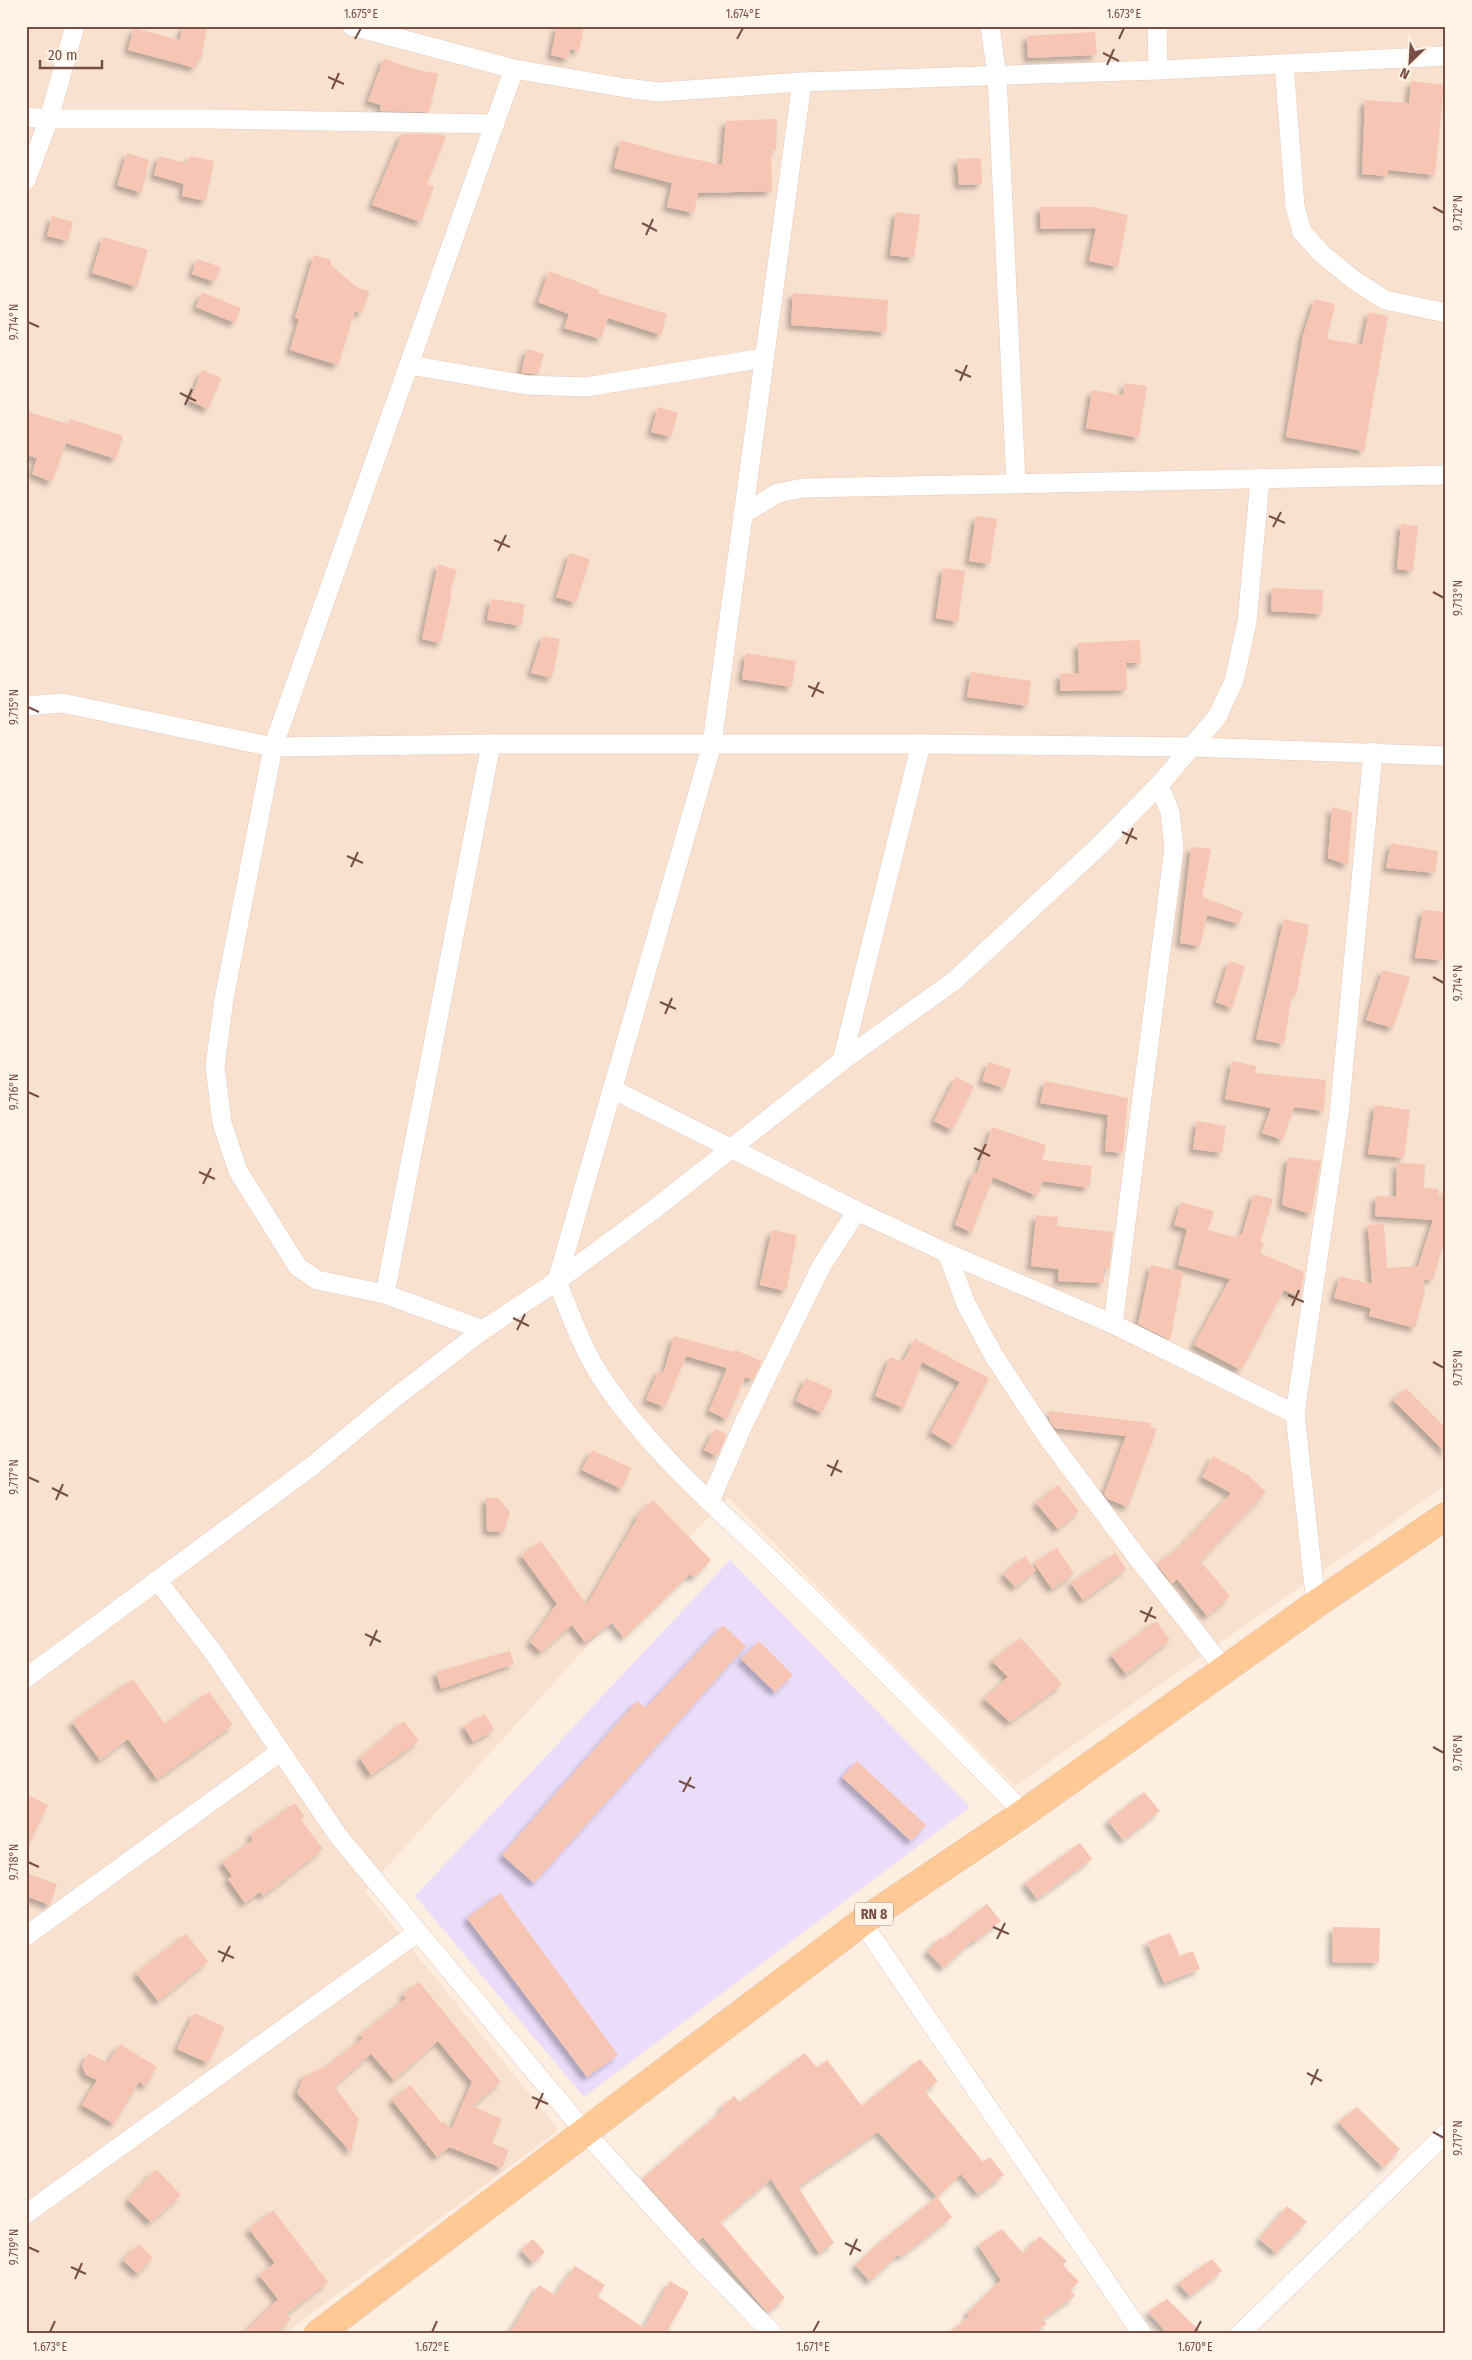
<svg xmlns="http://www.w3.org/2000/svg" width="1472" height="2360" font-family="'Fira Sans Condensed',sans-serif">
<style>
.residential{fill:#f9e1d0}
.education{fill:#ebddfa}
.building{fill:#f7c5b4;filter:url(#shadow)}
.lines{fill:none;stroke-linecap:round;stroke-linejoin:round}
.minor-casing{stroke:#e5cabe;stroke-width:20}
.primary-casing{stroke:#dcd1cf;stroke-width:29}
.minor{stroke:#fff;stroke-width:19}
.primary{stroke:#ffc996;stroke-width:28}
.ticks{fill:none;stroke:#774f45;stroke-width:2}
.labels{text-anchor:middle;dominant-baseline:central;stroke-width:4;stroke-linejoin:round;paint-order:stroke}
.shield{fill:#fff3e8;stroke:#a08076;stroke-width:1}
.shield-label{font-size:14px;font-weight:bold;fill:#774f45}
.neatline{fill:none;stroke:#774f45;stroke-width:2}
.ticks-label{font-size:12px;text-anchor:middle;fill:#774f45}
</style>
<defs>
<filter id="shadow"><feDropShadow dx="-4.5" dy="4.5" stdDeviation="2.5" flood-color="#0004"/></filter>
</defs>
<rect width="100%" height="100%" fill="#feeee0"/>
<polygon class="residential" points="26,26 1446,26 1446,1485 1015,1786 728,1497 610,1621 365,1891 559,2130 284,2334 26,2334"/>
<polygon class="education" points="730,1560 970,1807 584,2097 415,1896"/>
<g class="building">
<polygon points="183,26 207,26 201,60 197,60 196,68 128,50 134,28 180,40"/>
<polygon points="557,26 584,26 579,51 570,49 569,59 551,55"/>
<polygon points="1095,32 1097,55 1028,58 1027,36"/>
<polygon points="384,58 410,68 438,74 429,112 380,111 381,105 368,101"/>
<polygon points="1411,81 1444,85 1435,175 1388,170 1388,176 1362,174 1365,100 1409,103"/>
<polygon points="777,119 776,150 771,150 772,191 698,193 694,213 667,207 672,183 614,168 621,140 670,154 722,165 726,121"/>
<polygon points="402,134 439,134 446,137 427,184 434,187 421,222 372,205"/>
<polygon points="127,153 149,160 142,193 117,185"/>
<polygon points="159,156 188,164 190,156 214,161 206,201 182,196 184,184 154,175"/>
<polygon points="981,158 982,184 959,185 957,159"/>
<polygon points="1040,207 1093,207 1128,215 1118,267 1089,261 1096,228 1041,229"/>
<polygon points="896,212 920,215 914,258 890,255"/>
<polygon points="52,216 73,222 68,241 47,236"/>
<polygon points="103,237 148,250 137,287 92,273"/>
<polygon points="314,255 331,260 330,264 355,286 370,292 361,314 355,311 338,365 290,350 299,319 295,318"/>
<polygon points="197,259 221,267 215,282 192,274"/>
<polygon points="549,271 599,290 598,293 667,314 661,335 608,318 601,339 564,328 569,314 538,302"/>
<polygon points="202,292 241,308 235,323 196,307"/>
<polygon points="793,293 888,300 886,332 791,325"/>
<polygon points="1315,299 1335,304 1327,339 1362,345 1369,312 1388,316 1364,451 1286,437 1303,335"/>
<polygon points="527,349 544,354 538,374 521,373"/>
<polygon points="202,370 221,378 208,409 190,401"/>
<polygon points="1125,383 1147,386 1139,438 1086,428 1092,390 1123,395"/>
<polygon points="658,407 678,413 671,437 651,432"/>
<polygon points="26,411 68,424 70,419 123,436 116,459 66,443 52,482 32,474 37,458 26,455"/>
<polygon points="976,516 997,519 990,564 969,561"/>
<polygon points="1401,524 1418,526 1413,571 1397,569"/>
<polygon points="570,553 590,559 576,603 556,597"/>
<polygon points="438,564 457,570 450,591 452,591 441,643 422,639"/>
<polygon points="943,568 965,571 958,622 936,618"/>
<polygon points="1272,588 1323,590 1322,614 1271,611"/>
<polygon points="491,599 525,604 521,626 487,620"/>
<polygon points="543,636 560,639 552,678 531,673"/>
<polygon points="1140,640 1141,663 1126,663 1127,690 1060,691 1060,674 1079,673 1078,643"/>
<polygon points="746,653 796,661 792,687 742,679"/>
<polygon points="971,672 1031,681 1028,706 967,697"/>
<polygon points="1332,807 1352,812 1348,865 1328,858"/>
<polygon points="1391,843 1438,851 1435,873 1386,868"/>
<polygon points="1191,847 1211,849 1202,897 1243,912 1239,924 1207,915 1200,946 1180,943"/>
<polygon points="1423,910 1446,912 1446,938 1442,960 1415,958"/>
<polygon points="1284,919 1309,925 1296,995 1292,994 1284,1044 1256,1039"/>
<polygon points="1229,961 1245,966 1232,1008 1216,1002"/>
<polygon points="1383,970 1410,977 1393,1028 1366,1020"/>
<polygon points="1232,1061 1256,1066 1255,1073 1326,1080 1324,1111 1294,1107 1283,1140 1262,1133 1271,1108 1225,1099"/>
<polygon points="989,1062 1011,1069 1005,1088 982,1081"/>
<polygon points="956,1077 974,1086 952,1130 934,1121"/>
<polygon points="1045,1081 1128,1098 1123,1153 1105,1151 1108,1115 1040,1103"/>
<polygon points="1375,1105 1410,1110 1404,1158 1368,1154"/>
<polygon points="1197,1121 1226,1126 1222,1153 1193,1149"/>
<polygon points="992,1127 1046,1145 1042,1160 1092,1166 1089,1188 1043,1181 1037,1196 993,1177 972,1232 955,1225 974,1173 977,1174"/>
<polygon points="1288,1157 1321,1161 1311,1214 1282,1205"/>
<polygon points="1397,1163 1425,1164 1424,1188 1438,1189 1439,1201 1442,1191 1446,1192 1446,1237 1433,1279 1424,1280 1425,1292 1415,1328 1369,1316 1371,1308 1334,1298 1340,1276 1372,1284 1368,1225 1384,1224 1387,1268 1418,1266 1433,1220 1375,1216 1376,1196 1396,1197"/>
<polygon points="1254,1194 1273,1199 1260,1242 1264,1244 1260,1253 1304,1272 1300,1297 1284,1290 1241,1370 1194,1345 1230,1279 1178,1265 1187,1229 1174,1225 1181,1202 1214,1211 1208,1230 1238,1238 1240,1234 1242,1235"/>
<polygon points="1036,1215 1058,1217 1057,1226 1113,1232 1109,1270 1104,1268 1104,1283 1058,1281 1059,1269 1031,1266"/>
<polygon points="772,1230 797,1235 786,1291 760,1285"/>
<polygon points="1151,1265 1183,1272 1170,1340 1138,1324"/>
<polygon points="674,1336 734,1352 735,1350 762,1361 753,1380 745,1377 727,1419 709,1411 727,1368 686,1356 665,1407 646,1400 659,1370 664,1372"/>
<polygon points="915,1339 989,1378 954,1446 931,1432 960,1382 922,1362 904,1408 875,1396 890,1357 903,1362"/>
<polygon points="806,1378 833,1390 822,1413 796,1401"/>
<polygon points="1406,1388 1446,1428 1446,1453 1393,1400"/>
<polygon points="1049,1411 1151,1423 1150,1427 1157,1429 1128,1507 1108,1499 1104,1494 1126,1436 1055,1428 1050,1421"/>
<polygon points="715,1429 727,1434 717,1456 704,1450"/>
<polygon points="592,1450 631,1468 622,1489 582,1470"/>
<polygon points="1213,1456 1248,1475 1266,1492 1200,1561 1230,1596 1207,1616 1177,1579 1172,1584 1157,1564 1183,1544 1231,1493 1202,1477"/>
<polygon points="1058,1485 1079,1511 1058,1529 1036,1503"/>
<polygon points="486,1498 498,1498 510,1512 504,1532 487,1531"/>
<polygon points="653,1500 711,1560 694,1578 690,1574 624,1638 612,1623 585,1642 572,1625 541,1652 530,1642 557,1604 521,1555 541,1541 587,1605 637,1519 635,1518"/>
<polygon points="1057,1548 1074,1574 1052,1589 1034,1563"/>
<polygon points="1115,1553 1126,1569 1083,1600 1071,1583"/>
<polygon points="1025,1556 1036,1570 1015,1587 1003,1574"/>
<polygon points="1156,1621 1170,1640 1126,1674 1111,1655"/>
<polygon points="723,1625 746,1646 534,1883 502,1855 637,1701 646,1708"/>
<polygon points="1021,1638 1062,1684 1010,1722 984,1699 1008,1677 992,1661"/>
<polygon points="759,1641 793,1675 775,1692 741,1659"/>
<polygon points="510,1651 514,1664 441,1689 436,1672"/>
<polygon points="133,1679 165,1724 209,1692 233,1725 157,1779 128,1739 100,1760 72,1722"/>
<polygon points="485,1714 494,1730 473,1742 464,1726"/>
<polygon points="404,1721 419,1741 371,1775 360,1758"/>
<polygon points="857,1761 926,1825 911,1841 842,1777"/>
<polygon points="1144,1792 1160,1811 1123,1840 1108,1821"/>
<polygon points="26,1794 48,1805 26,1850"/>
<polygon points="295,1803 305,1817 301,1820 323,1849 263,1896 260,1892 245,1903 228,1879 232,1876 222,1862 253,1840 250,1835"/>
<polygon points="1080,1843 1092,1859 1037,1899 1025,1883"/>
<polygon points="26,1873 57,1884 50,1905 26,1896"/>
<polygon points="500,1893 618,2055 587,2077 467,1918"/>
<polygon points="987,1904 1001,1921 974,1942 973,1940 943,1968 927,1951 941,1937 943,1939"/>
<polygon points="1333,1927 1380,1928 1379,1963 1332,1962"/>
<polygon points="1170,1933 1180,1956 1193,1951 1200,1969 1164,1983 1147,1942"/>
<polygon points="186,1934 208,1961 158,2001 136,1973"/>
<polygon points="419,1982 501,2082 472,2106 502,2119 492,2143 509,2150 502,2168 449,2147 437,2157 392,2100 410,2085 442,2123 444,2121 451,2130 472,2082 438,2041 394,2080 371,2054 334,2086 359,2119 351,2152 297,2093 304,2076 326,2067 363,2038 360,2035 406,1998 403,1994"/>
<polygon points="194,2013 225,2027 208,2063 177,2049"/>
<polygon points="120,2044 157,2067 146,2086 139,2082 114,2124 82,2105 97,2080 86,2075 82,2066 89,2053 108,2063"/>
<polygon points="805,2053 817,2068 827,2060 862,2106 920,2059 938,2081 925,2092 983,2162 990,2157 1004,2175 978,2194 961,2174 937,2197 878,2132 798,2187 834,2243 819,2253 771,2179 720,2222 785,2298 768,2313 703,2237 698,2241 642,2179 723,2110 721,2108 734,2096 740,2102"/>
<polygon points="1357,2107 1400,2149 1383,2168 1338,2122"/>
<polygon points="156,2169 181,2195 151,2222 128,2200"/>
<polygon points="937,2197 952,2217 901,2257 899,2254 870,2281 855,2265 885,2238"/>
<polygon points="1287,2206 1307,2222 1276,2253 1259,2239"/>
<polygon points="273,2210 328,2282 286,2314 291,2319 275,2334 268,2334 264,2330 260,2334 243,2334 278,2299 259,2275 275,2263 249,2229"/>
<polygon points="1002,2229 1023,2253 1040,2236 1067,2261 1063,2265 1079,2282 1070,2290 1075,2296 1042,2319 1047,2324 1032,2334 947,2334 970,2316 967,2313 1001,2280 978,2245"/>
<polygon points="533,2239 545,2252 533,2263 521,2250"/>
<polygon points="139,2244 153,2258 138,2274 123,2260"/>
<polygon points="1212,2259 1222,2271 1190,2296 1178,2283"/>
<polygon points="575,2266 605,2285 597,2296 644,2328 670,2281 689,2292 666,2334 509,2334 539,2285 555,2295"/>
<polygon points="1167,2299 1203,2334 1168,2334 1148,2312"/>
</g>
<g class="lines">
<defs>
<g id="minor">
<polyline points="352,26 514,69 626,88 659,92 802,82 1158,70 1446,56"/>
<polyline points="990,26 997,75 1016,484"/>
<polyline points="1157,26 1158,70"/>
<polyline points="1284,64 1295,206 1302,232 1322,254 1354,280 1385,300 1446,313"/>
<path d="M802 82 712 744 557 1281C570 1313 582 1348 601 1377 654 1458 732 1520 800 1588 876 1662 950 1738 1024 1813"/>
<polyline points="26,117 49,119 208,119 495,124"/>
<polyline points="26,180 49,119 75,26"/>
<polyline points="409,365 527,385 586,387 764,358"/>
<polyline points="743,514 778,493 803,488 1446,475"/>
<polyline points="26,706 62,703 273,747 491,744 921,744 1191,747 1446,756"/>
<polyline points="842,1061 921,744"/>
<polyline points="612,1089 857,1211 947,1253 1113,1324 1295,1414"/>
<polyline points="947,1253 966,1304 994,1356 1048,1438 1134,1553 1226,1671"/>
<polyline points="385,1294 491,744"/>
<polyline points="1113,1324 1174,848 1170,812 1159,785"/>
<polyline points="483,1330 385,1294 317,1280 298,1267 238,1171 222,1123 215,1066 224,999 273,747 514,69"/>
<polyline points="710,1501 744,1423 822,1265 857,1211"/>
<polyline points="157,1580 213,1652 339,1837 585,2132 696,2255 773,2334"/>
<polyline points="1316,1604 1295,1414 1339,1115 1373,752"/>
<polyline points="26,1678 312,1466 397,1396 483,1330 557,1281 656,1208 842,1061 954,981 1099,846 1159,785 1217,717 1234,681 1247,622 1260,479"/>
<polyline points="862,1922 1142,2334"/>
<polyline points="26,1936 280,1752"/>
<polyline points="26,2214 418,1932"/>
<polyline points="1240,2334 1446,2133"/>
</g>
<polyline id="primary" points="318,2334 862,1922 1024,1813 1316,1604 1446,1516"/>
</defs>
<use href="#minor" class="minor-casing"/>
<use href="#primary" class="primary-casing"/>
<use href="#minor" class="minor"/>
<use href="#primary" class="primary"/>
</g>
<path class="ticks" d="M355 39 361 28M737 39 743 28M1119 39 1124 28M1103 53 1119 61M1107 65 1114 49M328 77 344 84M332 89 339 73M1433 207 1444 213M642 223 657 231M646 235 653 219M28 322 39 327M955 370 971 377M960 381 967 365M180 393 196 401M185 405 192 389M1269 516 1285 523M1273 527 1281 512M494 540 510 547M498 551 506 535M1433 592 1444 598M808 686 824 693M812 697 819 682M28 707 39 712M1122 832 1137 839M1126 844 1133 828M347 856 363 863M351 867 358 852M1433 977 1444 983M660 1002 676 1009M665 1014 672 998M28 1092 39 1097M974 1148 990 1156M978 1160 986 1144M199 1172 215 1179M203 1184 211 1168M1288 1295 1304 1302M1292 1306 1299 1290M513 1318 529 1326M517 1330 525 1314M1433 1362 1444 1368M827 1465 842 1472M831 1476 838 1460M28 1477 39 1482M52 1488 68 1496M56 1500 63 1484M1140 1611 1156 1618M1145 1622 1152 1607M365 1634 381 1642M370 1646 377 1630M1433 1747 1444 1753M679 1781 695 1788M683 1792 691 1777M28 1862 39 1867M993 1927 1009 1934M997 1939 1005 1923M218 1951 234 1958M222 1962 230 1946M1307 2073 1322 2081M1311 2085 1318 2069M532 2097 548 2104M536 2109 543 2093M1433 2132 1444 2138M845 2243 861 2251M28 2247 39 2252M850 2255 857 2239M71 2267 86 2274M75 2279 82 2263M50 2332 55 2321M432 2332 437 2321M813 2332 819 2321M1195 2332 1201 2321"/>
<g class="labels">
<rect class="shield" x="855" y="1902.5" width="38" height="23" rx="4"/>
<g class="shield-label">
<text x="874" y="1914">RN 8</text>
</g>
</g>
<rect width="1472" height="2360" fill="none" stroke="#fff3e8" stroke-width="55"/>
<g transform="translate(1410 62) rotate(205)" stroke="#fff3e8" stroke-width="4" paint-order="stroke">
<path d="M0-4L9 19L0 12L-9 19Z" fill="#774f45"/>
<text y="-8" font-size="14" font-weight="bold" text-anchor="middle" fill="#774f45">N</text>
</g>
<path d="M40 60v8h62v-8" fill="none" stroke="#774f45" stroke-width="2.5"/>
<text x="48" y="60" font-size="15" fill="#774f45" stroke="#fff3e8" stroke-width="4" paint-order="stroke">20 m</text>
<rect x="28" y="28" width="1416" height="2304" class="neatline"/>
<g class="ticks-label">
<text x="361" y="18">1.675°E</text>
<text x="743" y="18">1.674°E</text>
<text x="1124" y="18">1.673°E</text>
<text transform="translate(1458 213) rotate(-90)" y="4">9.712°N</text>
<text transform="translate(14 322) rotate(-90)" y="4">9.714°N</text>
<text transform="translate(1458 598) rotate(-90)" y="4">9.713°N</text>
<text transform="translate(14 707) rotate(-90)" y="4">9.715°N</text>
<text transform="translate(1458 983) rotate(-90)" y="4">9.714°N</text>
<text transform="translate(14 1092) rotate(-90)" y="4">9.716°N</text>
<text transform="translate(1458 1368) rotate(-90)" y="4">9.715°N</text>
<text transform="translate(14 1477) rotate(-90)" y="4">9.717°N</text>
<text transform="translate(1458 1753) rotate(-90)" y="4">9.716°N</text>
<text transform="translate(14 1862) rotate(-90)" y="4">9.718°N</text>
<text transform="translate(1458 2138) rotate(-90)" y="4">9.717°N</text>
<text transform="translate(14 2247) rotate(-90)" y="4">9.719°N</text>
<text x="50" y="2351">1.673°E</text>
<text x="432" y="2351">1.672°E</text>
<text x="813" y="2351">1.671°E</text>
<text x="1195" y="2351">1.670°E</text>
</g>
</svg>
